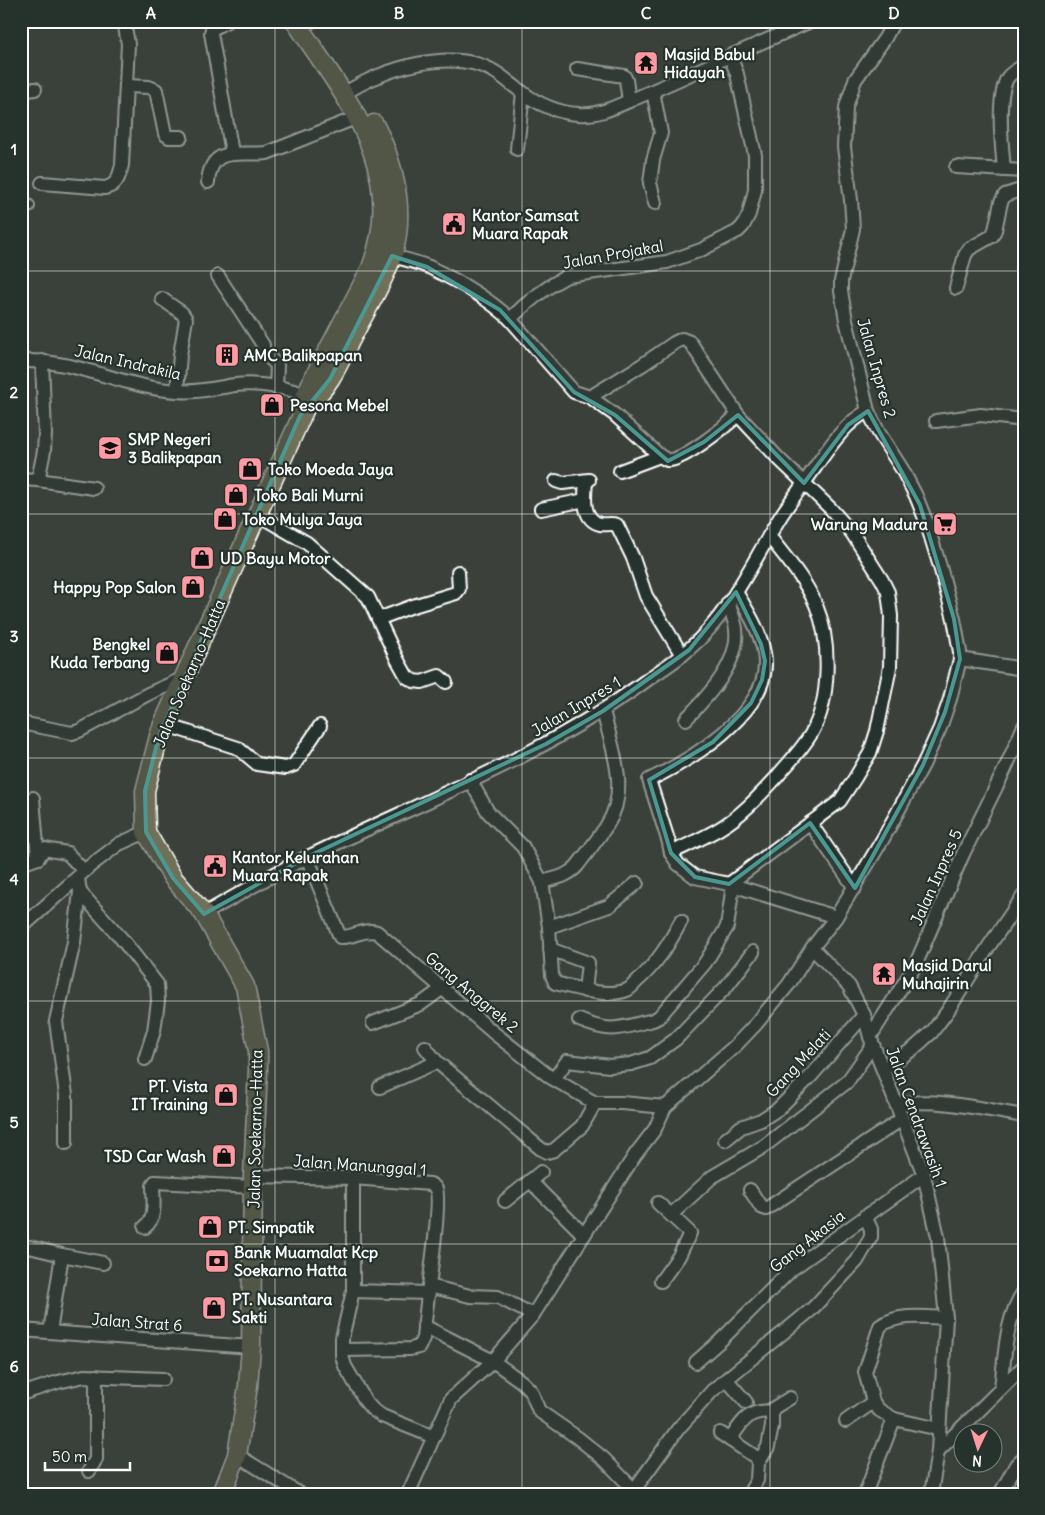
<svg xmlns="http://www.w3.org/2000/svg" width="1045" height="1515" font-family="Delius,sans-serif">
<style>
.lines{fill:none;stroke-linecap:round;stroke-linejoin:round}
.minor-casing{stroke:#fff;stroke-width:16}
.highway-casing{stroke:#fff;stroke-width:21}
.minor{stroke:#26332d;stroke-width:12}
.highway{stroke:#706f59;stroke-width:18}
.marked{fill:none;stroke:#4b9892;stroke-width:4;stroke-linejoin:round}
.grid{fill:none;stroke:#fff;stroke-width:1;stroke-opacity:0.55}
.labels{text-anchor:middle;dominant-baseline:central;stroke-width:4.5;stroke-linejoin:round;paint-order:stroke}
.poi-label{font-size:16px;font-weight:bold;fill:#fff;stroke:#26332d;text-anchor:start}
.street-label{font-size:16px;fill:#fff;stroke:#26332d}
.neatline{fill:none;stroke:#fff;stroke-width:2}
.grid-label{font-size:16px;text-anchor:middle;font-weight:bold;fill:#fff}
</style>
<rect width="100%" height="100%" fill="#3b413a"/>
<filter id="ink" filterUnits="userSpaceOnUse"><feTurbulence type="fractalNoise" baseFrequency=".02" numOctaves="2"/><feDisplacementMap in="SourceGraphic" scale="10" xChannelSelector="R" yChannelSelector="G"/><feConvolveMatrix kernelMatrix="1 2 1 2 8 2 1 2 1" color-interpolation-filters="sRGB"/></filter>
<g filter="url(#ink)">
<g class="lines">
<defs>
<g id="minor">
<polyline points="227,21 212,29 211,33 232,153"/>
<polyline points="309,22 312,21"/>
<polyline points="730,56 811,21"/>
<polyline points="577,69 624,76 626,80 629,101"/>
<polyline points="126,86 149,87 156,90 165,134 169,137 181,137"/>
<polyline points="21,91 35,89"/>
<polyline points="653,91 661,133 653,160 650,183 655,203"/>
<path d="M344 94C381 69 453 46 495 72 505 78 513 86 522 92 537 104 559 113 578 114 599 116 617 106 636 98 668 85 699 70 730 56L737 74 755 155V190L749 214 743 226 738 231 701 250 667 262 567 276C546 287 527 302 510 319"/>
<polyline points="517,149 523,93"/>
<polyline points="956,167 1024,171"/>
<path d="M1004 170C1002 148 996 95 1008 77 1012 72 1019 69 1024 65"/>
<path d="M208 182C211 144 240 156 267 153L358 117"/>
<path d="M42 183 105 188C118 185 119 176 122 165L128 44 124 21"/>
<polyline points="21,205 28,206"/>
<path d="M392 256C404 259 417 262 429 267 458 281 487 297 510 319L574 392 590 397 615 415 660 456C661 456 666 460 667 460 681 463 727 425 738 415"/>
<polyline points="218,276 263,345 263,352 277,365 276,388"/>
<polyline points="956,288 965,255 969,249 992,236 995,230 1001,202 1005,195 1024,189"/>
<polyline points="162,299 182,313 186,319 180,355 177,391"/>
<path d="M21 361C77 359 124 388 178 391 196 393 216 388 235 385 259 382 291 388 313 398"/>
<polyline points="590,397 642,365 674,343 682,339 690,342 738,415 778,458 830,508 852,533 882,580 888,592 891,616 890,667 877,731 870,753 855,778 840,801 729,884"/>
<polyline points="936,421 981,415 1024,420"/>
<polyline points="620,471 660,456"/>
<polyline points="21,479 38,480 44,451 45,434 42,361"/>
<polyline points="38,480 94,488"/>
<polyline points="556,481 562,483 589,480"/>
<path d="M586 481C585 495 581 519 600 524 606 525 611 523 617 525L633 558 646 596 682 655"/>
<polyline points="541,509 585,500"/>
<polyline points="257,514 307,543 368,597 397,659 407,677 414,681 422,682 439,676 446,682"/>
<path d="M736 592C749 613 764 637 765 662 767 714 689 761 649 780L669 843 671 853 678 864 695 877 729 884 836 917"/>
<polyline points="378,619 413,606 456,593 459,589 458,572"/>
<polyline points="960,659 1024,669"/>
<path d="M686 719C707 697 740 663 736 629 735 621 731 612 728 603"/>
<polyline points="21,723 72,733 79,731 148,694 184,678"/>
<polyline points="163,724 238,748 257,764 286,768 294,765 320,726"/>
<path d="M470 780 488 812 523 847 542 882 549 927 552 975 555 983C575 988 607 998 627 990 630 989 633 985 636 982 656 965 669 944 681 921"/>
<polyline points="33,798 38,858"/>
<polyline points="810,823 855,888"/>
<path d="M671 853C687 845 706 837 722 827 742 815 759 796 775 779 787 764 801 751 811 734 831 700 831 641 816 605 805 579 786 558 769 536"/>
<path d="M307 857 340 937C353 938 363 928 377 932L494 1033 550 1077 595 1103H622L665 1107"/>
<polyline points="21,864 38,858 44,849 67,853 84,871"/>
<path d="M542 882C555 878 567 877 577 866 587 853 598 839 607 825 630 790 612 748 603 711"/>
<polyline points="80,892 121,938 157,984 158,1001 154,1031 145,1059"/>
<path d="M204 914C239 894 274 873 310 856 425 800 548 754 651 677 664 668 677 660 689 649 729 615 752 563 779 519 790 501 804 484 816 466 831 445 845 423 868 411"/>
<polyline points="549,927 609,906 637,883"/>
<polyline points="21,928 90,866 119,844 146,832"/>
<polyline points="812,948 849,986 864,1015 870,1037 924,1175 938,1237 946,1318 938,1451 931,1494"/>
<polyline points="550,949 588,963 585,991"/>
<path d="M579 1020C612 1034 620 1028 653 1020L659 1017 705 963 727 927 733 885"/>
<polyline points="373,1023 421,1004 443,988"/>
<polyline points="870,1037 915,966 963,854 1005,769 1024,726"/>
<polyline points="425,1047 437,1062"/>
<polyline points="883,1069 913,1049 932,1032 947,1012 989,946 1024,895"/>
<polyline points="554,1079 567,1061 610,1066 631,1064 650,1058 676,1039 726,987 753,952"/>
<polyline points="380,1087 437,1062 541,1149 547,1152 554,1150 582,1126 595,1103"/>
<path d="M896 1104C939 1098 982 1109 1024 1116"/>
<polyline points="725,1140 741,1127 761,1120 778,1109 812,1075 864,1015"/>
<polyline points="66,1143 66,1095 56,1021 74,942 80,892 78,878"/>
<path d="M253 1176 353 1178 430 1184C432 1185 435 1187 436 1189 441 1198 431 1271 429 1286L470 1296 498 1297 533 1315"/>
<polyline points="353,1178 353,1291 342,1338 342,1356 345,1366 366,1402 372,1409 382,1416 434,1437"/>
<polyline points="530,1181 584,1235"/>
<polyline points="750,1190 761,1207 766,1209 902,1119"/>
<polyline points="505,1201 541,1172"/>
<polyline points="658,1203 690,1233 679,1256 661,1281"/>
<polyline points="672,1214 712,1177 763,1147 847,1082 873,1045"/>
<path d="M145 1227C157 1218 153 1199 153 1186L155 1182 253 1187"/>
<polyline points="21,1245 62,1255 50,1332"/>
<polyline points="62,1255 103,1263"/>
<polyline points="353,1291 429,1293"/>
<polyline points="424,1326 493,1361 522,1382 531,1391 539,1411 578,1438 604,1459 634,1490 640,1493"/>
<polyline points="21,1330 251,1347"/>
<polyline points="342,1350 410,1349 419,1347 423,1338 429,1286"/>
<polyline points="696,1362 721,1340 792,1269 924,1175"/>
<polyline points="727,1380 746,1402"/>
<path d="M1001 1388C1005 1356 1005 1318 1024 1291"/>
<polyline points="21,1394 58,1382 84,1376 163,1379"/>
<path d="M894 1419 879 1410 873 1402 865 1372 880 1326C898 1313 926 1317 946 1318"/>
<polyline points="846,1421 873,1402"/>
<polyline points="720,1433 760,1460"/>
<path d="M730 1440C741 1423 748 1409 771 1412"/>
<polyline points="938,1451 1024,1366"/>
<polyline points="237,1455 300,1494"/>
<polyline points="89,1471 96,1459 96,1376"/>
<polyline points="634,1490 678,1429 712,1391 812,1309 857,1261 871,1237 871,1229 865,1216"/>
<polyline points="408,1494 451,1399 493,1361 533,1315 635,1155 655,1129 665,1107 735,1046 756,1024 789,984 812,948 836,917 884,837 923,765 940,728 950,699 960,659 960,652 954,619 941,570 926,521 916,496 902,469 879,433 868,411 846,320 841,291 841,281 853,229 851,200 844,147 846,107 855,80 885,38 894,21"/>
<polyline points="749,1494 757,1480 758,1463 768,1447 772,1426 772,1409 790,1398"/>
<polyline points="865,1494 894,1419 939,1429"/>
<polyline points="1000,1494 1016,1465 1024,1457"/>
</g>
<g id="highway">
<path d="M307 404C328 390 340 361 351 339 365 312 389 273 395 246 404 205 393 159 374 124"/>
<path d="M222 1494 237 1455 248 1386 251 1347 253 1176 258 1070V1051L245 986 204 914 173 878 146 832 145 791 159 736 163 724 307 404 306 395 312 381 371 268C409 169 346 99 295 21"/>
</g>
</defs>
<use href="#minor" class="minor-casing"/>
<use href="#highway" class="highway-casing"/>
<use href="#minor" class="minor"/>
<use href="#highway" class="highway"/>
</g>
</g>
<path d="M0 0H1045V1515H0ZM392 256 427 267 500 310 574 392 615 415 668 461 704 442 738 415 804 483 848 425 868 411 920 505 954 619 960 659 945 712 923 765 855 888 810 823 729 884 695 877 671 853 649 780 713 742 751 703 762 680 765 661 761 644 736 592 689 650 603 711 546 744 307 857 204 914 173 878 146 832 145 791 159 736 300 416 330 379Z" fill="#3b413a" fill-opacity=".55" fill-rule="evenodd"/>
<path class="marked" d="M392 256 427 267 500 310 574 392 615 415 668 461 704 442 738 415 804 483 848 425 868 411 920 505 954 619 960 659 945 712 923 765 855 888 810 823 729 884 695 877 671 853 649 780 713 742 751 703 762 680 765 661 761 644 736 592 689 650 603 711 546 744 307 857 204 914 173 878 146 832 145 791 159 736 300 416 330 379Z"/>
<path class="grid" d="M275 21V1494M522 21V1494M770 21V1494M21 271H1024M21 514H1024M21 758H1024M21 1001H1024M21 1244H1024"/>
<defs>
<symbol id="temple-square" viewBox="-11 -11 22 22"><rect x="-9" y="-9" width="18" height="18" rx="4" fill="#ff9aa2" stroke="#26332d"/><path d="M0-6L5-2H3V0L6.5 2.5H4V6H1.5V3h-3V6H-4V2.5H-6.5L-3 0V-2H-5Z" fill="#111"/></symbol>
<symbol id="civic-square" viewBox="-11 -11 22 22"><rect x="-9" y="-9" width="18" height="18" rx="4" fill="#ff9aa2" stroke="#26332d"/><path d="M-.6-6.5H3V-4.5H.6V-3L4-1V1h2V6H-6V1h2V-1L-.6-3ZM-1.2 2.5V6h2.4V2.5Z" fill="#111"/></symbol>
<symbol id="building-square" viewBox="-11 -11 22 22"><rect x="-9" y="-9" width="18" height="18" rx="4" fill="#ff9aa2" stroke="#26332d"/><path d="M-4-6H4V6H1V3H-1V6H-4ZM-2.5-4.3h1.7v1.8h-1.7ZM.8-4.3h1.7v1.8H.8ZM-2.5-1h1.7V.8h-1.7ZM.8-1h1.7V.8H.8Z" fill="#111"/></symbol>
<symbol id="shop-square" viewBox="-11 -11 22 22"><rect x="-9" y="-9" width="18" height="18" rx="4" fill="#ff9aa2" stroke="#26332d"/><path d="M-5-2.5h2.3a2.7 3.5 0 0 1 5.4 0H5L5.5 6h-11ZM-1.5-2.5h3a1.5 2.3 0 0 0-3 0Z" fill="#111"/></symbol>
<symbol id="school-square" viewBox="-11 -11 22 22"><rect x="-9" y="-9" width="18" height="18" rx="4" fill="#ff9aa2" stroke="#26332d"/><path d="M0-5L7-2L0 1L-7-2ZM-4 1L0 2.5L4 1V4Q0 6-4 4Z" fill="#111"/></symbol>
<symbol id="supermarket-square" viewBox="-11 -11 22 22"><rect x="-9" y="-9" width="18" height="18" rx="4" fill="#ff9aa2" stroke="#26332d"/><path d="M-6-5.5h2.5l.6 2H6L4.5 2H-2.5L-4.4-4H-6ZM-1.5 3.2a1.3 1.3 0 1 0 .1 0ZM3 3.2a1.3 1.3 0 1 0 .1 0Z" fill="#111"/></symbol>
<symbol id="bank-square" viewBox="-11 -11 22 22"><rect x="-9" y="-9" width="18" height="18" rx="4" fill="#ff9aa2" stroke="#26332d"/><path d="M-6-4H6V4H-6ZM0-2.3a2.3 2.3 0 1 0 0 4.6a2.3 2.3 0 1 0 0-4.6Z" fill="#111"/></symbol>
</defs>
<g fill-rule="evenodd">
<use href="#temple-square" x="632" y="49" width="28" height="28"/>
<use href="#civic-square" x="440" y="210" width="28" height="28"/>
<use href="#building-square" x="213" y="341" width="28" height="28"/>
<use href="#shop-square" x="258" y="391" width="28" height="28"/>
<use href="#school-square" x="96" y="434" width="28" height="28"/>
<use href="#shop-square" x="236" y="455" width="28" height="28"/>
<use href="#shop-square" x="222" y="481" width="28" height="28"/>
<use href="#shop-square" x="211" y="505" width="28" height="28"/>
<use href="#supermarket-square" x="931" y="510" width="28" height="28"/>
<use href="#shop-square" x="188" y="544" width="28" height="28"/>
<use href="#shop-square" x="179" y="573" width="28" height="28"/>
<use href="#shop-square" x="153" y="639" width="28" height="28"/>
<use href="#civic-square" x="201" y="852" width="28" height="28"/>
<use href="#temple-square" x="870" y="960" width="28" height="28"/>
<use href="#shop-square" x="212" y="1081" width="28" height="28"/>
<use href="#shop-square" x="210" y="1142" width="28" height="28"/>
<use href="#shop-square" x="196" y="1213" width="28" height="28"/>
<use href="#bank-square" x="203" y="1247" width="28" height="28"/>
<use href="#shop-square" x="200" y="1294" width="28" height="28"/>
</g>
<g class="labels">
<g class="poi-label">
<text x="664" y="54">Masjid Babul<tspan x="664" dy="18">Hidayah</tspan></text>
<text x="472" y="215">Kantor Samsat<tspan x="472" dy="18">Muara Rapak</tspan></text>
<text x="244" y="355">AMC Balikpapan</text>
<text x="290" y="405">Pesona Mebel</text>
<text x="128" y="439">SMP Negeri<tspan x="128" dy="18">3 Balikpapan</tspan></text>
<text x="268" y="469">Toko Moeda Jaya</text>
<text x="254" y="495">Toko Bali Murni</text>
<text x="242" y="519">Toko Mulya Jaya</text>
<text x="928" y="524" text-anchor="end">Warung Madura</text>
<text x="220" y="558">UD Bayu Motor</text>
<text x="176" y="587" text-anchor="end">Happy Pop Salon</text>
<text x="150" y="644" text-anchor="end">Bengkel<tspan x="150" dy="18">Kuda Terbang</tspan></text>
<text x="232" y="857">Kantor Kelurahan<tspan x="232" dy="18">Muara Rapak</tspan></text>
<text x="902" y="965">Masjid Darul<tspan x="902" dy="18">Muhajirin</tspan></text>
<text x="208" y="1086" text-anchor="end">PT. Vista<tspan x="208" dy="18">IT Training</tspan></text>
<text x="206" y="1156" text-anchor="end">TSD Car Wash</text>
<text x="228" y="1227">PT. Simpatik</text>
<text x="234" y="1252">Bank Muamalat Kcp<tspan x="234" dy="18">Soekarno Hatta</tspan></text>
<text x="232" y="1299">PT. Nusantara<tspan x="232" dy="18">Sakti</tspan></text>
</g>
<g class="street-label">
<text transform="translate(613 254) rotate(-10)">Jalan Projakal</text>
<text transform="translate(128 362) rotate(13)">Jalan Indrakila</text>
<text transform="translate(877 368) rotate(74)">Jalan Inpres 2</text>
<text transform="translate(189 673) rotate(-67)">Jalan Soekarno-Hatta</text>
<text transform="translate(576 706) rotate(-31)">Jalan Inpres 1</text>
<text transform="translate(936 877) rotate(-66)">Jalan Inpres 5</text>
<text transform="translate(472 992) rotate(40)">Gang Anggrek 2</text>
<text transform="translate(798 1063) rotate(-47)">Gang Melati</text>
<text transform="translate(917 1117) rotate(70)">Jalan Cendrawasih 1</text>
<text transform="translate(255 1129) rotate(-89)">Jalan Soekarno-Hatta</text>
<text transform="translate(360 1165) rotate(4)">Jalan Manunggal 1</text>
<text transform="translate(807 1241) rotate(-38)">Gang Akasia</text>
<text transform="translate(137 1322) rotate(4)">Jalan Strat 6</text>
</g>
</g>
<rect width="1045" height="1515" fill="none" stroke="#26332d" stroke-width="55"/>
<g transform="translate(978 1448) rotate(184)"><circle r="24" fill="#26332d" stroke="#7d8581"/>
<path d="M0-4L9 19L0 12L-9 19Z" fill="#ff9aa2"/>
<text y="-8" font-size="14" font-weight="bold" text-anchor="middle" fill="#ffffff">N</text>
</g>
<path d="M45 1462v8h85v-8" fill="none" stroke="#ffffff" stroke-width="2.5"/>
<text x="52" y="1462" font-size="15" fill="#ffffff" stroke="#26332d" stroke-width="4" paint-order="stroke">50 m</text>
<rect x="28" y="28" width="990" height="1460" class="neatline"/>
<g class="grid-label">
<text x="151" y="19">A</text>
<text x="399" y="19">B</text>
<text x="646" y="19">C</text>
<text x="894" y="19">D</text>
<text x="14" y="155">1</text>
<text x="14" y="398">2</text>
<text x="14" y="642">3</text>
<text x="14" y="885">4</text>
<text x="14" y="1128">5</text>
<text x="14" y="1372">6</text>
</g>
</svg>
